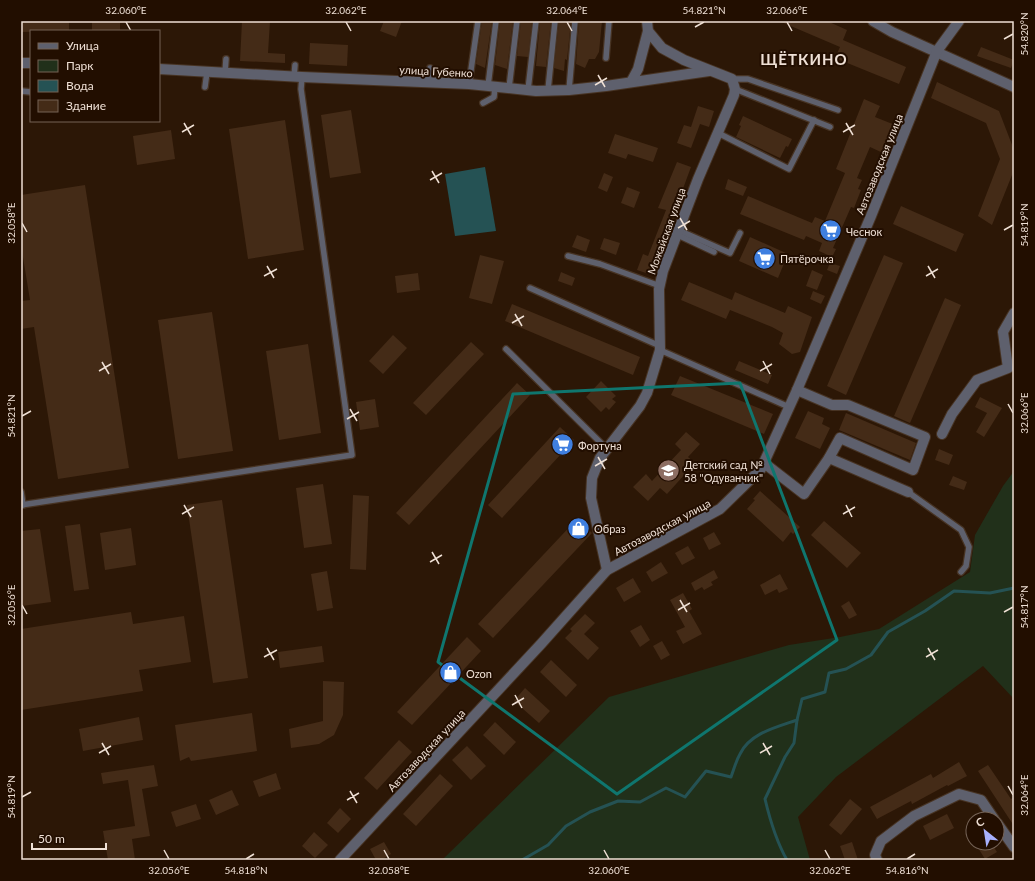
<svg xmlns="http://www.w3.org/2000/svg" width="1035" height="881" font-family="Lato,sans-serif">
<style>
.green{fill:#21301a}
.water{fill:#255254}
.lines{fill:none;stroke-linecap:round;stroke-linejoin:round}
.stream{stroke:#255254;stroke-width:3}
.building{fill:#442b17}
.service-casing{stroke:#473323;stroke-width:8}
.minor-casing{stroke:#473323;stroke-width:12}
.service{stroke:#5e606d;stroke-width:5.5}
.minor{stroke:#5e606d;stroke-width:10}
.marked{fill:none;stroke:#0f766e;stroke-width:3;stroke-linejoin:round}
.ticks{fill:none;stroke:#efe0d5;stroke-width:1.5}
.labels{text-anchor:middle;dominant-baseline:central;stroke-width:4;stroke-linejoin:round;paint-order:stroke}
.street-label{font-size:11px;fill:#efe0d5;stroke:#220e00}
.poi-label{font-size:11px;fill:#efe0d5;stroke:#220e00;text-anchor:start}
.district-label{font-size:15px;font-weight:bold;letter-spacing:1px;fill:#efe0d5;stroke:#220e00}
.neatline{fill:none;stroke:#efe0d5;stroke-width:1.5}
.ticks-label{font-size:10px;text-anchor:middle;fill:#efe0d5}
</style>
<rect width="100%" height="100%" fill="#2c1706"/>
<polygon class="green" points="1014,471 1014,699 983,666 836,777 798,817 810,860 751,860 750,858 730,860 442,860 609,697 789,645 840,637 879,629 970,572 975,535 1003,486"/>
<polygon class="water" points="485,167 496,231 455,236 445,174"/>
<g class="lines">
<g class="stream">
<path d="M522 860 548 845 566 826 590 812 618 801 640 802 666 788 685 797 706 771 731 777C734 769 736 761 740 754 750 733 777 727 797 720L802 699 825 692 829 673 846 669 871 655 888 632 925 611 954 591 990 593 1014 588"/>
<path d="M787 860C776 841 770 820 765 799L785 757 794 743 797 720"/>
</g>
</g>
<g class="building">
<polygon points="21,21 69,21 69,31 21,32"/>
<rect x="92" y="21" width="28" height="10"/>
<polygon points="242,21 270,21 268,53 285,54 285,63 240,61"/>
<polygon points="384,21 402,21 396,37 380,31"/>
<polygon points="482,21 492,21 485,68 476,64"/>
<polygon points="500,21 513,21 507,69 495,65"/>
<polygon points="521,21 532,21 528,57 517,56"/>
<polygon points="540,21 551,21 546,67 536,66"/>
<polygon points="559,21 571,21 567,60 565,59 564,71 554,68"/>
<polygon points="579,21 602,21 599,52 595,59 589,59 585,68 576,64"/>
<polygon points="779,21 827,21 847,30 843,40 906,67 899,84 835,58 840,47"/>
<polygon points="310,43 348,45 347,66 309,64"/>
<polygon points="981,47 1014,60 1011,68 977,56"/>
<polygon points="937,82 999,111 1014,150 1014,170 992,225 978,216 1000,159 986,123 931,98"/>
<polygon points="864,99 880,106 875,117 895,125 883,153 870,147 857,178 862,180 858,189 861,190 854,208 851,207 833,248 836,249 832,257 819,251 822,243 806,236 804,240 740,214 748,196 812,223 815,217 825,221 845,173 836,169"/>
<polygon points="698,106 714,111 709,127 700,124 691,148 677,143 684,125 691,127"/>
<polygon points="351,110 361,173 330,178 321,115"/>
<polygon points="743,116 792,139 788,147 786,146 780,158 736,137 741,126 739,125"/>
<polygon points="285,120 304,250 248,259 229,129"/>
<polygon points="171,130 175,159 137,165 133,136"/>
<polygon points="615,134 658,148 653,162 628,154 626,159 608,153"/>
<polygon points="677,162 691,167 681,194 683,194 671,225 672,226 659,260 660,260 655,276 637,270 643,254 648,256 666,210 658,208"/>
<polygon points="604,173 613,177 607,192 598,188"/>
<polygon points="728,179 747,187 743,196 725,189"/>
<polygon points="85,185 129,468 58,479 34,327 21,329 21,301 30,300 21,245 21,195"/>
<polygon points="627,187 640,192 634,208 621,203"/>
<polygon points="901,206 964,234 956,252 893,224"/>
<polygon points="577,235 590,240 586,252 572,247"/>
<polygon points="750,237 788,254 778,278 739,261"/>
<polygon points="604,238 620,243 616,255 600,249"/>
<polygon points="480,255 504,261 492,304 469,298"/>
<polygon points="884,255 903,263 846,395 827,386"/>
<polygon points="830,263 840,266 837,274 827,270"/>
<polygon points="812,270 823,275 817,290 806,286"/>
<polygon points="561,272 575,278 572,286 558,281"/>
<polygon points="418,273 420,290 397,293 395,276"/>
<polygon points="689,282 732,300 735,292 785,313 788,306 812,317 800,352 792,354 779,344 783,333 772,327 730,310 726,319 681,300"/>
<polygon points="813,291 825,296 821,304 810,299"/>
<polygon points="945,298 961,305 910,423 894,416"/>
<polygon points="512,304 640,357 633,375 505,321"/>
<polygon points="212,312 233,451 178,459 158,320"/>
<polygon points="393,335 407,348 383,374 369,361"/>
<polygon points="471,342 484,354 426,415 413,403"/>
<polygon points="308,344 321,433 279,440 266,351"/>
<polygon points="739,361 772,375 768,384 735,370"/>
<polygon points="680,376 773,414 764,434 671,395"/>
<polygon points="601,381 616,396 612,399 616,402 609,410 606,407 601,412 586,397"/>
<polygon points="517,383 530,395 409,525 396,513"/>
<polygon points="980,397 1002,408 984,437 976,432 987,413 975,407"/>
<polygon points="375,399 379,427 360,430 356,402"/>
<polygon points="808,411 824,418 822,424 830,428 820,449 795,438"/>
<polygon points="846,413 916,443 910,460 839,430"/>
<polygon points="560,427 574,440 502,518 488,505"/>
<polygon points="686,432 700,444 688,457 695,463 667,494 660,488 648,501 633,487 646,474 652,481 681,450 675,444"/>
<polygon points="939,449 953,455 949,465 935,460"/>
<polygon points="953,476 967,482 964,490 949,485"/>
<polygon points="323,484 332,544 304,548 296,488"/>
<polygon points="760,491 800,527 793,534 791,532 783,542 747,509 755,500 753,499"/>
<polygon points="353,495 369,496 366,570 350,569"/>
<polygon points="222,500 248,678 213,683 187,505"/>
<polygon points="577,519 592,533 493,638 478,624"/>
<polygon points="824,521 861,553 847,568 811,535"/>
<polygon points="80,524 89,589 74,591 65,526"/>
<polygon points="131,528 136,565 105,570 100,533"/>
<polygon points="40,529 51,602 22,606 21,531"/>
<polygon points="714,532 721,544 709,550 703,538"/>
<polygon points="688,546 695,558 682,565 675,553"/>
<polygon points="661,562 668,573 652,582 646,572"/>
<polygon points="714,570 718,578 711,582 713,585 704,590 702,587 695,591 691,583"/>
<polygon points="327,571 333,608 317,611 311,574"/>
<polygon points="780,574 788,589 779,593 777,589 765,595 760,585"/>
<polygon points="633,578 641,592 624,602 616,588"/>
<polygon points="683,593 692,609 689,611 702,634 683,644 676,631 685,627 670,600"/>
<polygon points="849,601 857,615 849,619 841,606"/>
<polygon points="131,612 133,624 184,616 191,662 139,670 143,691 21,710 21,629"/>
<polygon points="585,614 595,623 584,634 599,648 588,660 565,638 572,631 570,629"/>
<polygon points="641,625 650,640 640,647 630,631"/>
<polygon points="467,637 481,651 412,725 397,712"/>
<polygon points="662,641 670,655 661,660 653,646"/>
<polygon points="322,646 324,662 280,668 278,652"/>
<polygon points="551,660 577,685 566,697 540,672"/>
<polygon points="323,681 344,682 343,715 334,735 319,744 291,748 289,729 323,721"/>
<polygon points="525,688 550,711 539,723 514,701"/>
<polygon points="252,713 257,751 191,761 189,757 180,761 175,725"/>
<polygon points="139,717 143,740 83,751 79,729"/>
<polygon points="495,722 516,742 504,755 483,735"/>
<polygon points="399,740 412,752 377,790 364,778"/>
<polygon points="467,746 486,766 471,780 452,760"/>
<polygon points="959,762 967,776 948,786 947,785 912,804 911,801 877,819 870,807 931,774 933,778"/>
<polygon points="154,765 158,786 142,789 150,836 132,839 135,860 108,860 103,831 135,826 128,780 103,784 101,773"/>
<polygon points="988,765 1011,799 1014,797 1014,826 978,771"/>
<polygon points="276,773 281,789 259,797 253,781"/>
<polygon points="440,774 453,786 416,826 403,814"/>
<polygon points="232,790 239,805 216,815 209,800"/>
<polygon points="850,799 862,809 841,835 829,825"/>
<polygon points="196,804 201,819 176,827 171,812"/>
<polygon points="340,808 351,819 338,833 327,823"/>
<polygon points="947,814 954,828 930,840 923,826"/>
<polygon points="314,832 328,845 315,858 302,846"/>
<polygon points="384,842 391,854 381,860 376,860 370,849"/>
<polygon points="852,842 858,860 845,860 840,846"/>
<polygon points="975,843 991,843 997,852 985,859"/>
</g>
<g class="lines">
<defs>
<g id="service">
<polyline points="606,58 609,21"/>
<polyline points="225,73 226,59"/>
<polyline points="294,77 295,65"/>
<polyline points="732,79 748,79 838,110"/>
<polyline points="428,82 430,68"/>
<polyline points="469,84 478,21"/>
<polyline points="488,86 496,21"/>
<polyline points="205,87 207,72"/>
<polyline points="509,88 517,21"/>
<polyline points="735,89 830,127"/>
<polyline points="528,90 536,21"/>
<polyline points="548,90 555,21"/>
<polyline points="569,90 575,21"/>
<polyline points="21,91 31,92"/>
<polyline points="483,103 494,97 495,87"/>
<polyline points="718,133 789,169 814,120"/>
<polyline points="678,230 730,253 740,233"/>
<polyline points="682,237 714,252"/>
<polyline points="568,256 600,264 660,286"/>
<polyline points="530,288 660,346"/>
<polyline points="506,349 607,449"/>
<polyline points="660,350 789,407"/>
<polyline points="21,492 23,505"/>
<polyline points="908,492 961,530 969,547 966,566 961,572"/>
<polyline points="21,505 352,455 301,89 302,77"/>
</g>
<g id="minor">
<polyline points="873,21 892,32 1014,87"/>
<polyline points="21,63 31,63"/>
<polyline points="159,69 302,77 469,84 536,91 569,90 606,86 709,71"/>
<polyline points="631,82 638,69 648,31"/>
<polyline points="942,434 952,414 977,380 1008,368 1003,332 1014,313"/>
<polyline points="829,458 908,492"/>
<polyline points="764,463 804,494 829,458 840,438 913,470 925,437 848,405 832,405 797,390"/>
<polyline points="607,570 591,498 592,478 600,458 640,406 647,393 660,350 659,289 663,271 698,179 734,95 735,89 732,79 684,60 662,48 648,31 647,21"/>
<polyline points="997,823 1014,847"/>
<polyline points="340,860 541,644 607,570 720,509 761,469 797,390 871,216 937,51 959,21"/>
<polyline points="877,860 875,855 881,841 914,816 959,794 981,800 994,819"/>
</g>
</defs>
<use href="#service" class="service-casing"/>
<use href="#minor" class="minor-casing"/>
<use href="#service" class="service"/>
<use href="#minor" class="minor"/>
</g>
<path class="marked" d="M740 383 837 640 617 794 438 662 513 394Z"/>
<path class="ticks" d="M126 22 131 31M346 22 351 31M567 22 572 31M787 22 792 31M695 27 704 22M1004 39 1013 34M598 75 605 87M595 85 607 78M184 123 191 135M846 123 853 135M182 132 194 125M843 132 855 125M432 171 439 183M430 180 442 173M680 218 687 230M22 223 27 232M678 228 690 221M1004 230 1013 225M267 266 274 278M928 266 935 278M264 276 277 269M926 276 938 269M515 314 522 326M512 323 524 316M763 361 770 374M102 362 109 374M99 371 111 364M760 371 772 364M1008 404 1013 413M350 409 357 421M22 416 31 411M347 419 359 412M598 457 605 469M595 466 607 459M184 505 191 517M846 505 852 517M182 514 194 507M843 514 855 507M432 552 439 564M430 562 442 555M680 600 687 612M22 605 27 614M678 610 690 603M1004 612 1013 607M267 648 274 660M928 648 935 660M264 657 277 650M926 657 938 650M515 695 522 708M512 705 524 698M102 743 109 755M763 743 770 755M99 753 111 746M760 753 772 746M1008 786 1013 795M350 791 357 803M22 797 31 792M347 800 359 793M164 850 169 859M384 850 389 859M604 850 609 859M825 850 830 859M246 859 254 854M907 859 915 854"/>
<defs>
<symbol id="supermarket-disc" viewBox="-11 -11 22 22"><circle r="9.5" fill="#3f7fe0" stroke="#220e00"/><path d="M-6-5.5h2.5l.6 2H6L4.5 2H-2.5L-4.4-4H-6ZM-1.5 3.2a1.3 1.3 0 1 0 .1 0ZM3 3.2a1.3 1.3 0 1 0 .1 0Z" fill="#fff"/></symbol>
<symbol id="school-disc" viewBox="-11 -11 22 22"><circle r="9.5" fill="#8d6e63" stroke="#220e00"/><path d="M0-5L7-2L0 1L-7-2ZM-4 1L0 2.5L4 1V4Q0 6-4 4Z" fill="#fff"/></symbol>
<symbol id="shop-disc" viewBox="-11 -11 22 22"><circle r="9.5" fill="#3f7fe0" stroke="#220e00"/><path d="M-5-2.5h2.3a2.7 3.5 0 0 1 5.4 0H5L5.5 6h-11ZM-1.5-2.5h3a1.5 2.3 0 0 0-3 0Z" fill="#fff"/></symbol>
</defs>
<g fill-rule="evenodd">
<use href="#supermarket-disc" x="818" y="218" width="25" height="25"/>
<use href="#supermarket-disc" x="752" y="246" width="25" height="25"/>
<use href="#supermarket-disc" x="550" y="432" width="25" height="25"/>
<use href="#school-disc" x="656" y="458" width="25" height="25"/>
<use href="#shop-disc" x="566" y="516" width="25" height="25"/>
<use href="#shop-disc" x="438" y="660" width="25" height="25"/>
</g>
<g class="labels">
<g class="street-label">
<text transform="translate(436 71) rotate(3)">улица Губенко</text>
<text transform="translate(879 164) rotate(-68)">Автозаводская улица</text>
<text transform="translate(666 231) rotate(-70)">Можайская улица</text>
<text transform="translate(662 527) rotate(-28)">Автозаводская улица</text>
<text transform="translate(426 750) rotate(-47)">Автозаводская улица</text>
</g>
<g class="poi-label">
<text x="846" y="231">Чеснок</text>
<text x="780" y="258">Пятёрочка</text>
<text x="578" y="445">Фортуна</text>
<text x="684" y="464">Детский сад №<tspan x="684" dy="13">58 "Одуванчик"</tspan></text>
<text x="594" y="528">Образ</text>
<text x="466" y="673">Ozon</text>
</g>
<g class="district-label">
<text x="804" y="59">ЩЁТКИНО</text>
</g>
</g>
<rect width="1035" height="881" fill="none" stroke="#220e00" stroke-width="44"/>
<rect x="30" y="30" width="130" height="92" fill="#220e00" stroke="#746255"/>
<rect x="38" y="43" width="20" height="6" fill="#5e606d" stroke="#746255"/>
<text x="66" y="50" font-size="12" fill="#efe0d5">Улица</text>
<rect x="38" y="60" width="20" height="12" fill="#21301a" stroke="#746255"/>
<text x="66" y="70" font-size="12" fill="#efe0d5">Парк</text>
<rect x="38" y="80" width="20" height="12" fill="#255254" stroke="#746255"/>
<text x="66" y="90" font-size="12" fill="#efe0d5">Вода</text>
<rect x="38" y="100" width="20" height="12" fill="#442b17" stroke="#746255"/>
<text x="66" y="110" font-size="12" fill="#efe0d5">Здание</text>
<g transform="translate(985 831) rotate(330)"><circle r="19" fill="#220e00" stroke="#746255"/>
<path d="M0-3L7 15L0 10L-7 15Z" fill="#a7b0fc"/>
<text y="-6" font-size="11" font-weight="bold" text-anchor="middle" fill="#efe0d5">С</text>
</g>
<path d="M32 843v6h74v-6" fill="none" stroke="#efe0d5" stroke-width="2"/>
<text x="38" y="843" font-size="12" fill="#efe0d5" stroke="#220e00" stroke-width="3" paint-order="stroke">50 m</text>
<rect x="22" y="22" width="991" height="837" class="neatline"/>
<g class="ticks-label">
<text x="126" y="14">32.060°E</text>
<text x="346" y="14">32.062°E</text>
<text x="567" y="14">32.064°E</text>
<text x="704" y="14">54.821°N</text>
<text x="787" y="14">32.066°E</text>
<text transform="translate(1024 34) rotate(-90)" y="4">54.820°N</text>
<text transform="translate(11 223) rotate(-90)" y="4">32.058°E</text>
<text transform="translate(1024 225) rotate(-90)" y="4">54.819°N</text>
<text transform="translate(1024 413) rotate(-90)" y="4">32.066°E</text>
<text transform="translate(11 416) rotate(-90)" y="4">54.821°N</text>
<text transform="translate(11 605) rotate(-90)" y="4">32.056°E</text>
<text transform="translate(1024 607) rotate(-90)" y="4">54.817°N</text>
<text transform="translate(1024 795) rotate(-90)" y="4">32.064°E</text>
<text transform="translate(11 797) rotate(-90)" y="4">54.819°N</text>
<text x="169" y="874">32.056°E</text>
<text x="246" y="874">54.818°N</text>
<text x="389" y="874">32.058°E</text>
<text x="609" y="874">32.060°E</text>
<text x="830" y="874">32.062°E</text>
<text x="907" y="874">54.816°N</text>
</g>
</svg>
